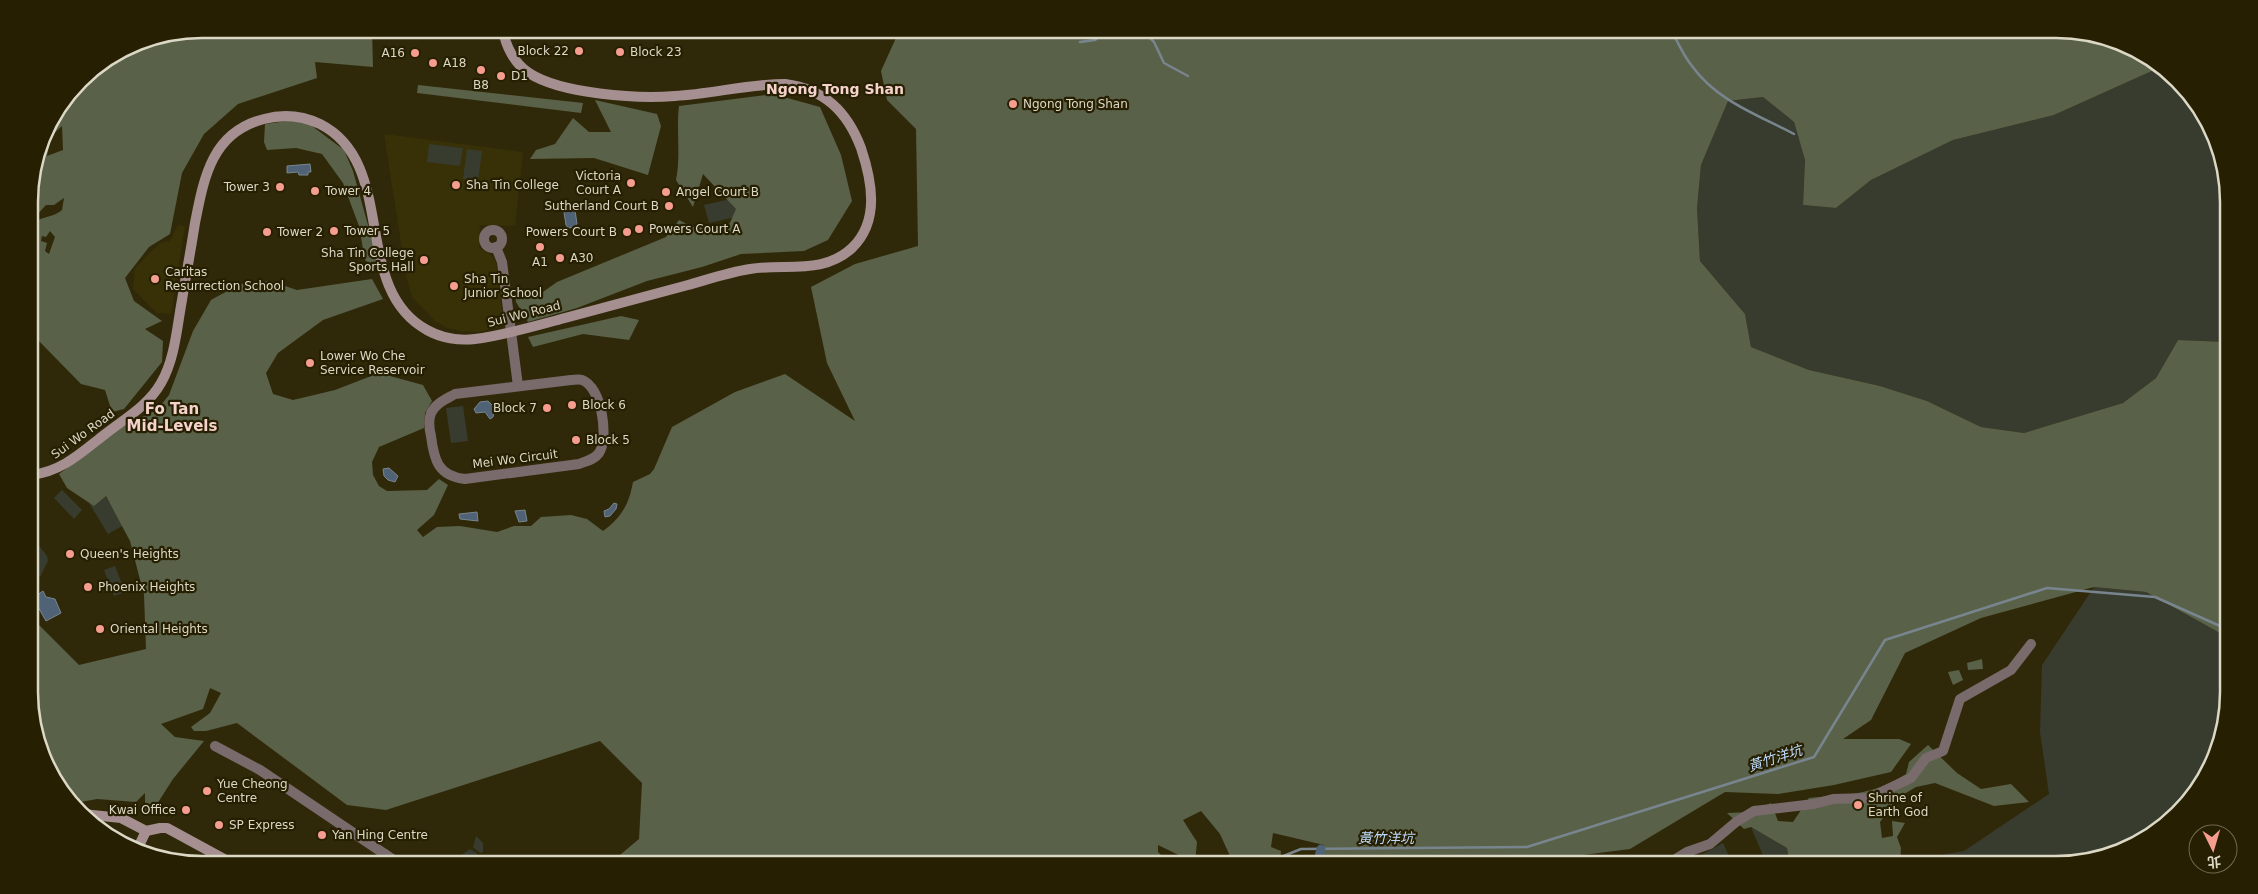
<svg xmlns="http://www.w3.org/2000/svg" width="2258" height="894" font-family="'DejaVu Sans','Noto Sans TC',sans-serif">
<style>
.built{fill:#383006}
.green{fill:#373c2e}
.forest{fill:#596148;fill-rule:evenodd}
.water{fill:#4f6276;stroke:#79858e}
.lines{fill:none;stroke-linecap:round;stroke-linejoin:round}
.stream{stroke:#79858e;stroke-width:2.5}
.canal{stroke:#4f6276;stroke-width:9}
.street{stroke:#796a6b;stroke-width:10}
.secondary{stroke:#a68f90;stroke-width:10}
.poi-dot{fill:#f59d8e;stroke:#261f01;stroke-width:2}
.labels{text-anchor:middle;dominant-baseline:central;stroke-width:4.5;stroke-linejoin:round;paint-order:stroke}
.poi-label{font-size:12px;fill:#dcd8c6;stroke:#261f01;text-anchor:start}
.street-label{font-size:12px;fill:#dcd8c6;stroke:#261f01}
.neighbourhood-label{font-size:14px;font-weight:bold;fill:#f5d3cc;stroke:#261f01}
.water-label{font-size:14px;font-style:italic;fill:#bddbfc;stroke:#261f01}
.quarter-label{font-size:15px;font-weight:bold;fill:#f5d3cc;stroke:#261f01}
.rim{fill:none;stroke:#dcd8c6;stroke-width:2.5}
</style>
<rect width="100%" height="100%" fill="#302909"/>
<g class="built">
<polygon points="384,134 523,152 515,226 480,225 479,248 491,255 496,262 504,326 478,332 461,331 447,328 435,321 412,297 406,275"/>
<polygon points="178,225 185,226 171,314 157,313 133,289 135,268 160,243 170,241"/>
</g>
<g class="green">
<polygon points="1968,29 2060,29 2025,35"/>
<polygon points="2163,66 2193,96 2228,178 2228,342 2178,340 2156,378 2123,403 2024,433 1981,427 1927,401 1880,386 1809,370 1751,347 1745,314 1700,261 1697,208 1701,165 1728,101 1763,97 1794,122 1805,160 1803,205 1836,208 1871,180 1953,140 2054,115"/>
<polygon points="429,144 463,148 460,166 427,162"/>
<polygon points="467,149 482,151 478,181 463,179"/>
<polygon points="739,197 744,215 709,223 704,205"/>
<polygon points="463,406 468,441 451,443 446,408"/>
<polygon points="62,490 82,510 74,519 54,498"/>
<polygon points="104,494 124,525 108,534 89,503"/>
<polygon points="33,538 47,556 48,561 40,577 31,572 31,540"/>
<polygon points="115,566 125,592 114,596 104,570"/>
<polygon points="2094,587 2146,592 2229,638 2229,693 2220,748 2194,798 2162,830 2112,856 2068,865 1900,865 1900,862 1964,851 2049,794 2040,732 2042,665"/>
<polygon points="1751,827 1787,848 1790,865 1767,865"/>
<polygon points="476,836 483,843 483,852 480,853 473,847"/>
<polygon points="1723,843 1733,865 1691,865 1690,861"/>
<polygon points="470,849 477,853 477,865 464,865 460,856"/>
</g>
<g class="forest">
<path d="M201 29H372L373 67 315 62 317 78 238 104 204 134 182 173 170 234 149 247 125 278 134 301 162 321 145 329 163 341 162 362 124 409 112 412 105 390 81 384 35 337 32 296 30 295 29 190 31 182H35L32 178 47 125 87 72 136 42ZM62 126 63 150 47 156 51 136ZM64 198 62 210C54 217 45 216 36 221L35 217 46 205H54ZM50 231 55 237 49 254 45 251 47 243 41 241 42 236 46 237Z"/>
<path d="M900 29H1968L2025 35 2060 29 2112 38 2163 66 2054 115 1953 140 1871 180 1836 208 1803 205 1805 160 1794 122 1763 97 1728 101 1701 165 1697 208 1700 261 1745 314 1751 347 1809 370 1880 386 1927 401 1981 427 2024 433 2123 403 2156 378 2178 340 2228 342 2229 638 2146 592 2094 587 1981 618 1905 653 1871 720 1843 739H1899L1911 744 1891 772 1834 785 1778 794 1725 792 1630 849 1583 855 1585 865H1322L1324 845 1273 833 1271 847 1281 851 1280 865H1227L1230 856 1220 834 1201 811 1183 820 1197 842 1195 863 1158 845V852L1171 865H1032L1020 863 1014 865H608L639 839 642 783 600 741 386 810 347 805 237 723 206 731H194L191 727 210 713 221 693 210 688 203 709 161 724 175 737 204 741 173 779 150 815 145 811V793L136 802 97 799 70 804 32 726 31 610 38 624 79 665 146 649 144 595 130 541 106 496 94 506 67 488 59 474 122 426 157 410 169 395 193 331 211 300 240 284 270 281 297 290 372 279 383 299 323 320 278 353 266 373 273 394 293 400 335 390 379 373 423 385 432 401 425 413 424 428 379 447 372 462 373 475 379 486 387 491 427 490 439 479 448 485 434 515 417 530 423 537 437 527 460 526 497 532 514 526H531L541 517 571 515 587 519 603 531C622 517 629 504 633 482L650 474 654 469 672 427 735 392 785 374 855 421 827 363 811 287 855 264 918 246 916 129 887 100 881 71Z"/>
<polygon points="418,85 583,103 581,113 417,93"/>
<path d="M773 94 820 107 841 155 852 201 828 240 804 251 741 254 702 267 647 281 577 308 528 322 516 302 515 291 533 299 557 282 666 237 679 220 693 227H728L736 209 703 174 693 207 676 180C681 156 676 130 679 106Z"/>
<polygon points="595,100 657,114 661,126 648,175 594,158 530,159 536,150 555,144 573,118 589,132 611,132"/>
<polygon points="287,121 308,123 344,150 353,171 376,254 376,263 371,265 365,260 359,226 343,183 322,154 296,148 267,150 264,142 265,124"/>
<polygon points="621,316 639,320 629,340 583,334 533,347 528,337"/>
<polygon points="1982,659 1983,669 1968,670 1967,663"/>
<polygon points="1959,670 1963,680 1953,685 1948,672"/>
<path d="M1928 745 1957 773 1981 789 2011 784 2029 802 1994 806 1935 783 1916 787 1899 797 1880 822 1882 838 1893 836 1892 821 1905 823 1897 837 1901 848 1900 865H1790L1787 848 1751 827 1744 829 1727 813 1750 812 1771 803 1778 821 1793 822 1809 798C1848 794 1872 796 1906 774L1909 762Z"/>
</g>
<g class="water">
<polygon points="310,164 311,172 308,172 308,175 299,175 298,172 287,173 287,166"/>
<polygon points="574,203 577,224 575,227 568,228 566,225 563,206 565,204"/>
<polygon points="488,401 495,408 493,417 490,419 485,412 476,413 474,409 480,402"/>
<polygon points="389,468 398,476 395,482 388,480 384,476 383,469"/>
<polygon points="614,503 617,504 616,509 610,516 605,517 604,511 609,509"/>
<polygon points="525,510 527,521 519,522 515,511"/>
<polygon points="477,512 478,521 460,519 459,514"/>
<polygon points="43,591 46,597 55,599 61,613 46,621 33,598"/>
</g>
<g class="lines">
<g class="stream">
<polyline points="1141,29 1154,42 1164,63 1188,76"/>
<path d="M1671 29C1677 41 1683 55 1692 66 1717 101 1758 115 1794 134"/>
<polyline points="1080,42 1095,40 1108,29"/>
<polyline points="1261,865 1301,849 1527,847 1814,757 1885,640 2047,588 2155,597 2229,630"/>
</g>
<polyline class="canal" points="1317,865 1321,849"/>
<g class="street">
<circle cx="493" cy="239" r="9"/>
<polyline points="496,247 502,262 518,386"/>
<path d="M571 380C574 380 579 379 582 380 602 387 609 438 599 453 594 460 586 461 579 464L465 479C438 476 434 460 431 436 429 428 428 421 431 413 436 403 446 399 455 394Z"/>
<polyline points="215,746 260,770 401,865"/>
<polyline points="378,865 385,854"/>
<polyline points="1666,865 1687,852 1710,844 1736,822 1754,811 1814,804 1833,799 1869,798 1911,778 1926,758 1943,751 1960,699 2011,670 2031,644"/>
</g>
<g class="secondary">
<path d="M31 475C61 472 81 453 104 435 124 419 148 406 161 383 175 359 177 327 182 300 186 275 191 249 195 223 204 177 212 132 264 119 283 114 303 116 320 124 399 164 350 288 427 330 441 338 459 341 475 339 506 335 535 326 565 318 606 307 647 296 688 285 709 279 730 272 750 269 786 263 823 275 852 248 880 221 872 181 861 148 847 111 824 89 785 84 748 84 712 94 675 96 637 99 561 94 529 73 515 64 505 46 503 29"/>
<polyline points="83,814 121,818 146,831"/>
<polyline points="146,831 160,828 167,828 235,865"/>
<polyline points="137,850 146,831"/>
</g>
</g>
<g class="poi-dot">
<circle cx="579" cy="51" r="5"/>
<circle cx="620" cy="52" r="5"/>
<circle cx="415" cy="53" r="5"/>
<circle cx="433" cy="63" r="5"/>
<circle cx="481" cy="70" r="5"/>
<circle cx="501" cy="76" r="5"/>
<circle cx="1013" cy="104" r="5"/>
<circle cx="631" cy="183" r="5"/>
<circle cx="456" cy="185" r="5"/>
<circle cx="280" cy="187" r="5"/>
<circle cx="315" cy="191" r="5"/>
<circle cx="666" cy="192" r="5"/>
<circle cx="669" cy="206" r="5"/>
<circle cx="639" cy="229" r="5"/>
<circle cx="334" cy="231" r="5"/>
<circle cx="267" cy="232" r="5"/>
<circle cx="627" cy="232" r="5"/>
<circle cx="540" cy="247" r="5"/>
<circle cx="560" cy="258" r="5"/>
<circle cx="424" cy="260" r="5"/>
<circle cx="155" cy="279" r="5"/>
<circle cx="454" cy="286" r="5"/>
<circle cx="310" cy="363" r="5"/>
<circle cx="572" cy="405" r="5"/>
<circle cx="547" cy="408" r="5"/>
<circle cx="576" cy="440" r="5"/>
<circle cx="70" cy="554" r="5"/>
<circle cx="88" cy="587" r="5"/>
<circle cx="100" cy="629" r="5"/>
<circle cx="207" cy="791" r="5"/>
<circle cx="1858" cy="805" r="5"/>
<circle cx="186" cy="810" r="5"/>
<circle cx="219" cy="825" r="5"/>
<circle cx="322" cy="835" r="5"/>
</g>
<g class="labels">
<g class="poi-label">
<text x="569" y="51" text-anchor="end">Block 22</text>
<text x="630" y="52">Block 23</text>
<text x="405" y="53" text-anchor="end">A16</text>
<text x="443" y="63">A18</text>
<text x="511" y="76">D1</text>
<text x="481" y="85" text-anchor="middle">B8</text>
<text x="1023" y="104">Ngong Tong Shan</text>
<text x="621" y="176" text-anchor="end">Victoria<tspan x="621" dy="14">Court A</tspan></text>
<text x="466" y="185">Sha Tin College</text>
<text x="270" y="187" text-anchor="end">Tower 3</text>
<text x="325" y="191">Tower 4</text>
<text x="676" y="192">Angel Court B</text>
<text x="659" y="206" text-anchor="end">Sutherland Court B</text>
<text x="649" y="229">Powers Court A</text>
<text x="344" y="231">Tower 5</text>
<text x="277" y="232">Tower 2</text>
<text x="617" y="232" text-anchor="end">Powers Court B</text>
<text x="414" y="253" text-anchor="end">Sha Tin College<tspan x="414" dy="14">Sports Hall</tspan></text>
<text x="570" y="258">A30</text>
<text x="540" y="262" text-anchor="middle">A1</text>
<text x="165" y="272">Caritas<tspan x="165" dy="14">Resurrection School</tspan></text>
<text x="464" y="279">Sha Tin<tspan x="464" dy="14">Junior School</tspan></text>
<text x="320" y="356">Lower Wo Che<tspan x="320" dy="14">Service Reservoir</tspan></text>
<text x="582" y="405">Block 6</text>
<text x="537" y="408" text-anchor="end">Block 7</text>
<text x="586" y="440">Block 5</text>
<text x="80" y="554">Queen's Heights</text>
<text x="98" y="587">Phoenix Heights</text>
<text x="110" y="629">Oriental Heights</text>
<text x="217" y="784">Yue Cheong<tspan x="217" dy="14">Centre</tspan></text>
<text x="1868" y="798">Shrine of<tspan x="1868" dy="14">Earth God</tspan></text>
<text x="176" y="810" text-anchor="end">Kwai Office</text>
<text x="229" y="825">SP Express</text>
<text x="332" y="835">Yan Hing Centre</text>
</g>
<g class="street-label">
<text transform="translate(524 314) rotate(-14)">Sui Wo Road</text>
<text transform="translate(83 434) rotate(-36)">Sui Wo Road</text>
<text transform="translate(515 459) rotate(-7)">Mei Wo Circuit</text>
</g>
<g class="neighbourhood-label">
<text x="835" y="89">Ngong Tong Shan</text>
</g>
<g class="water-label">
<text transform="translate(1775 758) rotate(-18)">黃竹洋坑</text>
<text x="1386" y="838">黃竹洋坑</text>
</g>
<g class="quarter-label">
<text x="172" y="409">Fo Tan<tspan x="172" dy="17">Mid-Levels</tspan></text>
</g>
</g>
<path d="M0 0H2258V894H0ZM202 38H2056A164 164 0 0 1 2220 202V692A164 164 0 0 1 2056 856H202A164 164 0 0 1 38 692V202A164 164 0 0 1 202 38Z" fill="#261f01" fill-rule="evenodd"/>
<path class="rim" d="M202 38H2056A164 164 0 0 1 2220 202V692A164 164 0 0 1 2056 856H202A164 164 0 0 1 38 692V202A164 164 0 0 1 202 38Z"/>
<g transform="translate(2213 849) rotate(175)"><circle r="24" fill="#261f01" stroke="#6f6950"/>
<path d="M0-4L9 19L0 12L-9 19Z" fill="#f59d8e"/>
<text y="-8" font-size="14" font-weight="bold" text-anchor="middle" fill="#dcd8c6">北</text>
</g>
</svg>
